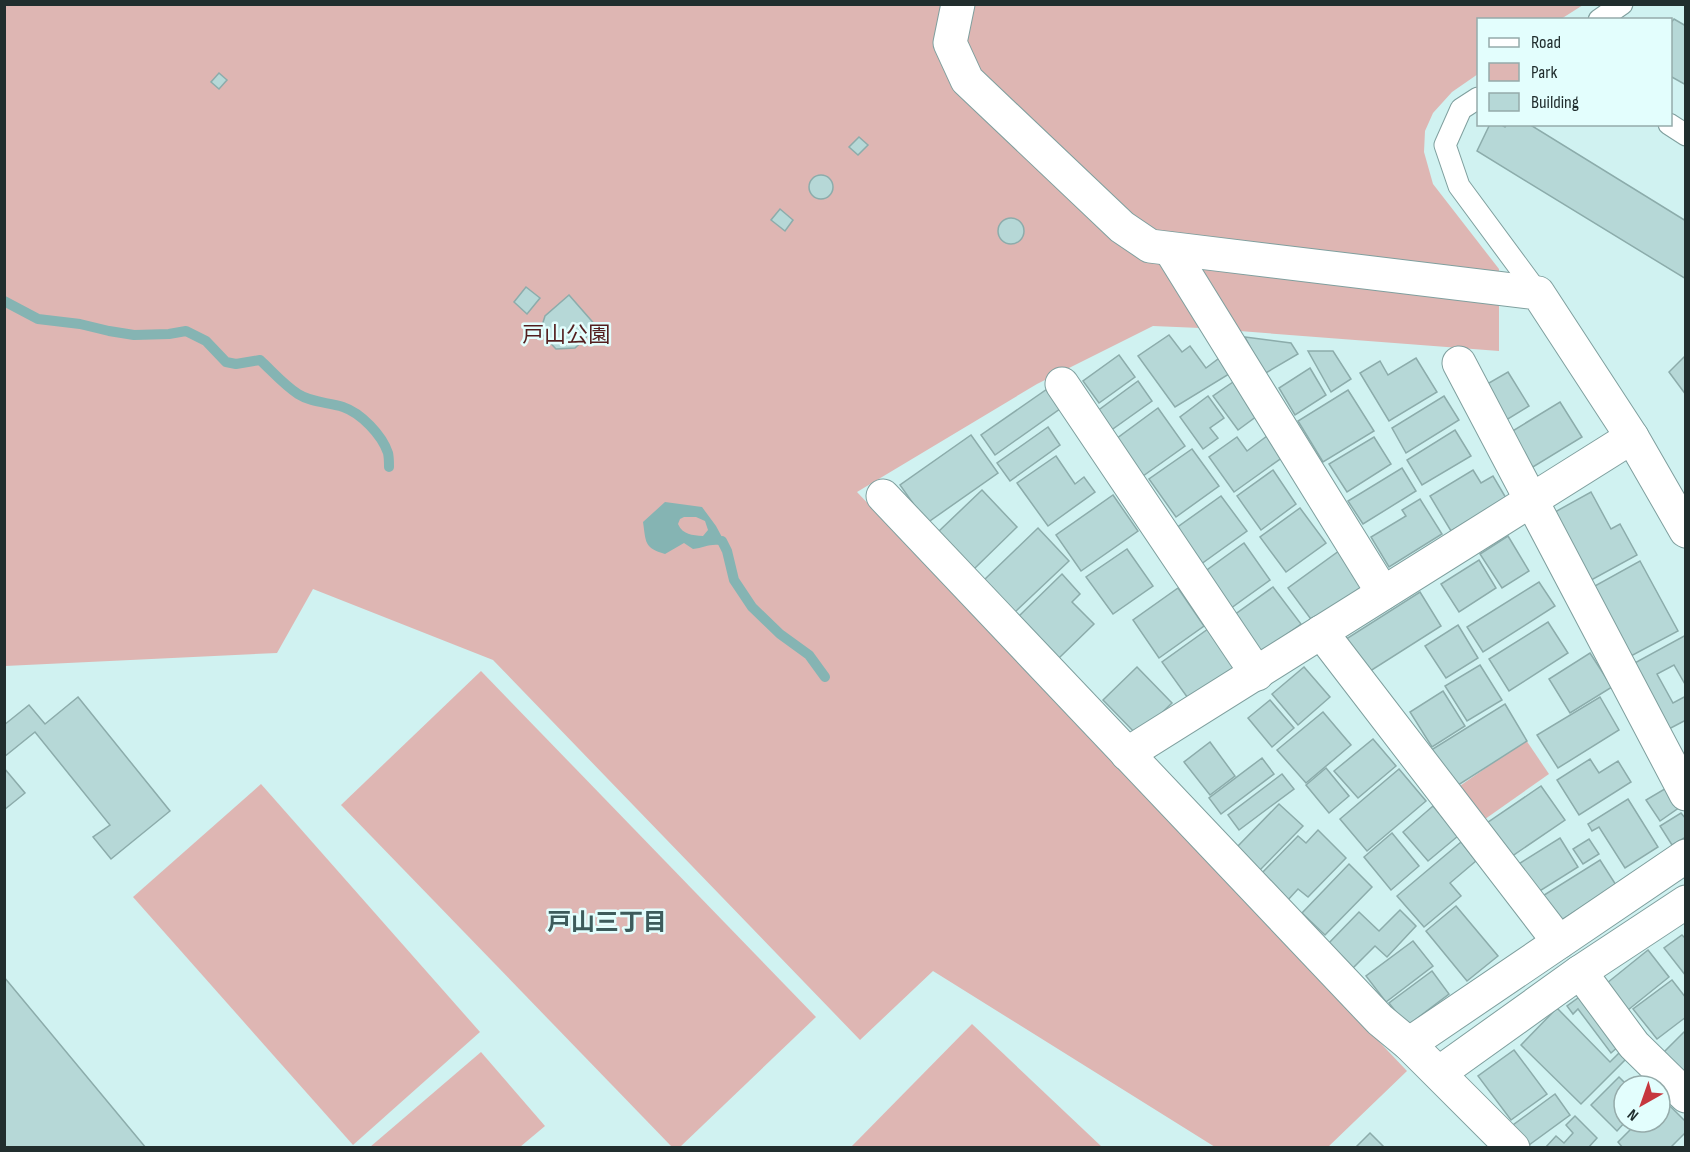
<svg xmlns="http://www.w3.org/2000/svg" width="1690" height="1152" font-family="'Sofia Sans Condensed','Noto Sans JP',sans-serif">
<style>
.green{fill:#deb6b3}
.water{fill:#85b4b3;fill-rule:evenodd}
.lines{fill:none;stroke-linecap:round;stroke-linejoin:round}
.stream{stroke:#85b4b3;stroke-width:10}
.building{fill:#b6d8d7;stroke:#8cacab;stroke-width:1.5}
.lane-casing{stroke:#7f9f9e;stroke-width:23}
.street-casing{stroke:#7f9f9e;stroke-width:35}
.lane{stroke:#fff;stroke-width:21}
.street{stroke:#fff;stroke-width:33}
.labels{text-anchor:middle;dominant-baseline:central;stroke-width:5;stroke-linejoin:round;paint-order:stroke}
.park-label{font-size:22px;fill:#531e1e;stroke:#e3fefd}
.neighbourhood-label{font-size:24px;font-weight:bold;fill:#3d5b5b;stroke:#e3fefd}
</style>
<rect width="100%" height="100%" fill="#d0f2f1"/>
<g class="green">
<polygon points="5,5 1583,5 1561,19 1478,20 1478,74 1452,92 1433,113 1425,131 1424,152 1433,184 1499,269 1499,351 1200,328 1153,326 1037,384 857,492 1407,1071 1328,1147 1215,1147 933,971 860,1040 493,660 313,589 277,653 5,666"/>
<polygon points="481,671 816,1017 680,1147 672,1147 341,805"/>
<polygon points="1526,740 1549,774 1478,824 1454,790"/>
<polygon points="261,784 480,1032 353,1145 133,897"/>
<polygon points="972,1024 1102,1147 851,1147"/>
<polygon points="481,1052 545,1126 520,1147 370,1147"/>
</g>
<path class="water" d="M665 502 702 507 716 526 723 539 719 545C709 544 703 548 693 549L684 543 665 554C644 548 646 542 643 522ZM684 517H696L705 521 708 530 703 536C692 535 683 535 678 524L680 519Z"/>
<g class="lines">
<g class="stream">
<path d="M4 301 38 319 80 324 109 331 134 335 169 334 186 331 206 341 226 362 236 364 260 360C272 371 284 385 298 394 312 403 328 402 343 407 361 413 382 435 388 453 389 457 389 463 389 467"/>
<polyline points="722,541 727,551 734,580 752,607 780,634 809,655 825,677"/>
</g>
</g>
<g class="building">
<polygon points="1674,19 1686,26 1686,85 1670,76 1670,24"/>
<polygon points="219,73 227,80 219,89 211,82"/>
<polygon points="1490,124 1500,124 1505,127 1507,124 1529,124 1686,221 1686,279 1477,151"/>
<polygon points="859,137 868,145 858,155 849,147"/>
<circle cx="821" cy="187" r="12"/>
<polygon points="780,209 793,220 785,231 771,220"/>
<circle cx="1011" cy="231" r="13"/>
<polygon points="526,287 540,298 527,314 514,302"/>
<polygon points="569,295 597,327 575,348 556,349 540,332 545,316"/>
<polygon points="1169,335 1182,352 1190,346 1206,368 1226,353 1234,371 1175,407 1138,356"/>
<polygon points="1245,337 1291,343 1298,354 1264,374"/>
<polygon points="1308,351 1333,351 1351,379 1331,392"/>
<polygon points="1119,355 1135,377 1099,403 1083,381"/>
<polygon points="1686,355 1686,395 1669,372"/>
<polygon points="1416,358 1437,392 1389,421 1360,373 1380,361 1388,375"/>
<polygon points="1310,368 1326,395 1295,415 1279,388"/>
<polygon points="1508,372 1529,406 1503,422 1482,387"/>
<polygon points="1236,380 1261,413 1238,430 1213,396"/>
<polygon points="1138,381 1152,401 1110,431 1096,412"/>
<polygon points="1050,387 1064,406 995,455 981,435"/>
<polygon points="1348,390 1374,431 1323,462 1298,421"/>
<polygon points="1208,396 1224,418 1210,428 1218,438 1203,449 1180,417"/>
<polygon points="1444,396 1459,420 1406,453 1392,428"/>
<polygon points="1560,402 1582,437 1528,470 1506,435"/>
<polygon points="1158,408 1185,446 1143,476 1116,439"/>
<polygon points="1048,427 1060,445 1010,481 997,463"/>
<polygon points="1455,430 1471,456 1422,485 1407,460"/>
<polygon points="971,435 998,473 927,523 900,485"/>
<polygon points="1267,436 1283,457 1234,492 1209,457 1237,437 1247,451"/>
<polygon points="1374,437 1391,464 1347,492 1329,464"/>
<polygon points="1192,449 1219,486 1176,517 1149,479"/>
<polygon points="1056,456 1075,484 1084,477 1095,492 1048,526 1017,483"/>
<polygon points="1402,468 1416,491 1363,524 1348,501"/>
<polygon points="1273,470 1296,504 1261,530 1237,496"/>
<polygon points="1473,470 1481,483 1493,476 1506,498 1451,531 1430,496"/>
<polygon points="982,490 1017,527 974,569 938,532"/>
<polygon points="1591,492 1611,529 1620,524 1637,555 1584,584 1546,517"/>
<polygon points="1113,495 1138,531 1081,571 1056,535"/>
<polygon points="1221,496 1247,531 1197,567 1172,531"/>
<polygon points="1420,499 1442,534 1389,567 1371,537 1406,516 1402,510"/>
<polygon points="1300,508 1326,543 1286,572 1260,537"/>
<polygon points="1038,528 1069,561 1015,612 984,580"/>
<polygon points="1508,536 1529,571 1502,588 1480,554"/>
<polygon points="1244,543 1270,580 1227,611 1200,575"/>
<polygon points="1343,548 1368,582 1313,622 1288,588"/>
<polygon points="1127,549 1153,586 1113,614 1086,577"/>
<polygon points="1479,560 1496,588 1459,612 1441,584"/>
<polygon points="1640,561 1678,631 1631,656 1593,587"/>
<polygon points="1062,574 1080,594 1072,602 1094,624 1059,658 1019,616"/>
<polygon points="1539,582 1555,606 1483,652 1467,627"/>
<polygon points="1273,587 1301,624 1258,655 1230,618"/>
<polygon points="1178,588 1204,626 1159,658 1133,620"/>
<polygon points="1420,592 1441,626 1364,675 1343,641"/>
<polygon points="1548,622 1568,653 1509,691 1489,659"/>
<polygon points="1458,625 1478,658 1446,678 1425,646"/>
<polygon points="1208,629 1236,668 1190,701 1162,662"/>
<polygon points="1686,635 1686,686 1674,665 1657,674 1673,703 1686,696 1686,720 1667,730 1631,665"/>
<polygon points="1590,653 1612,687 1570,713 1549,679"/>
<polygon points="1480,665 1502,700 1467,721 1445,686"/>
<polygon points="1137,667 1172,703 1138,736 1103,700"/>
<polygon points="1304,667 1330,697 1298,725 1272,694"/>
<polygon points="1443,691 1465,726 1432,747 1410,712"/>
<polygon points="78,697 170,811 111,859 93,837 110,825 35,732 4,757 4,725 29,705 45,724"/>
<polygon points="1600,697 1619,730 1558,768 1537,735"/>
<polygon points="1270,700 1294,728 1272,747 1248,718"/>
<polygon points="1505,704 1527,741 1452,789 1428,752"/>
<polygon points="1323,712 1351,745 1306,783 1277,750"/>
<polygon points="1373,739 1396,766 1358,798 1334,771"/>
<polygon points="1210,742 1235,776 1210,795 1184,762"/>
<polygon points="1262,758 1274,774 1221,814 1209,798"/>
<polygon points="1590,759 1599,773 1618,761 1631,782 1579,815 1557,780"/>
<polygon points="4,768 25,793 4,810"/>
<polygon points="1326,768 1349,796 1329,813 1306,785"/>
<polygon points="1399,769 1426,801 1367,851 1340,819"/>
<polygon points="1282,774 1294,789 1239,830 1228,815"/>
<polygon points="1541,786 1565,820 1505,861 1481,827"/>
<polygon points="1668,787 1680,807 1660,821 1646,800"/>
<polygon points="1628,799 1658,847 1625,868 1599,827 1592,831 1588,824"/>
<polygon points="1279,804 1303,826 1260,870 1237,847"/>
<polygon points="1433,806 1458,836 1428,861 1403,832"/>
<polygon points="1681,813 1686,819 1686,837 1672,845 1660,826"/>
<polygon points="1318,830 1346,858 1308,897 1298,889 1287,901 1260,875 1298,836 1306,843"/>
<polygon points="1392,833 1419,866 1391,890 1364,857"/>
<polygon points="1560,838 1578,867 1535,894 1517,865"/>
<polygon points="1589,839 1599,854 1583,864 1573,849"/>
<polygon points="1461,842 1476,861 1450,883 1461,896 1424,927 1397,896"/>
<polygon points="1600,860 1616,885 1557,923 1541,897"/>
<polygon points="1349,864 1372,887 1325,935 1302,913"/>
<polygon points="1456,906 1498,956 1467,981 1426,931"/>
<polygon points="1400,910 1416,926 1387,957 1375,946 1352,969 1327,945 1359,912 1379,931"/>
<polygon points="1682,935 1686,939 1686,976 1664,948"/>
<polygon points="1413,941 1433,966 1386,1002 1366,976"/>
<polygon points="1648,950 1669,977 1628,1010 1607,983"/>
<polygon points="1432,971 1449,994 1407,1026 1389,1003"/>
<polygon points="4,977 146,1148 4,1148"/>
<polygon points="1672,980 1686,998 1686,1017 1657,1039 1633,1009"/>
<polygon points="1582,995 1619,1046 1611,1053 1578,1009 1573,1014 1567,1006"/>
<polygon points="1557,1008 1610,1062 1622,1050 1629,1056 1581,1104 1521,1045"/>
<polygon points="1686,1030 1686,1075 1662,1054"/>
<polygon points="1514,1050 1547,1094 1511,1120 1478,1076"/>
<polygon points="1619,1077 1628,1086 1624,1086 1624,1122 1625,1122 1617,1131 1591,1105"/>
<polygon points="1555,1094 1570,1115 1529,1145 1513,1125"/>
<polygon points="1662,1098 1686,1122 1686,1132 1670,1148 1623,1148 1618,1142 1638,1122 1660,1122 1660,1100"/>
<polygon points="1575,1116 1597,1138 1588,1148 1545,1148 1556,1136 1564,1143 1573,1133 1566,1125"/>
<polygon points="1370,1133 1385,1148 1355,1148"/>
</g>
<g class="lines">
<defs>
<g id="lane">
<polyline points="1599,20 1622,4"/>
<polyline points="1478,98 1461,109 1445,145 1459,186 1538,293"/>
<polyline points="1669,124 1686,135"/>
</g>
<g id="street">
<polyline points="958,4 950,43 967,80 1122,227 1150,246 1538,293 1632,437 1686,531"/>
<polyline points="1170,249 1383,593"/>
<polyline points="1459,363 1686,794"/>
<polyline points="1062,384 1257,674"/>
<polyline points="883,496 1380,1020 1409,1044 1513,1148"/>
<polyline points="1321,632 1559,942"/>
<polyline points="1127,754 1632,437"/>
<polyline points="1580,972 1634,1045 1686,1096"/>
<polyline points="1409,1044 1686,856"/>
<polyline points="1439,1073 1580,972 1686,902"/>
</g>
</defs>
<use href="#lane" class="lane-casing"/>
<use href="#street" class="street-casing"/>
<use href="#lane" class="lane"/>
<use href="#street" class="street"/>
</g>
<g class="labels">
<g class="park-label">
<text x="566" y="335">戸山公園</text>
</g>
<g class="neighbourhood-label">
<text x="607" y="922">戸山三丁目</text>
</g>
</g>
<rect width="1690" height="1152" fill="none" stroke="#212e2e" stroke-width="12"/>
<rect x="1477" y="18" width="195" height="108" fill="#e3fefd" stroke="#95abaa" stroke-width="1.5"/>
<rect x="1489" y="38" width="30" height="9" fill="#ffffff" stroke="#95abaa" stroke-width="1.5"/>
<text x="1531" y="48" font-size="18" fill="#212e2e">Road</text>
<rect x="1489" y="63" width="30" height="18" fill="#deb6b3" stroke="#95abaa" stroke-width="1.5"/>
<text x="1531" y="78" font-size="18" fill="#212e2e">Park</text>
<rect x="1489" y="93" width="30" height="18" fill="#b6d8d7" stroke="#95abaa" stroke-width="1.5"/>
<text x="1531" y="108" font-size="18" fill="#212e2e">Building</text>
<g transform="translate(1642 1104) rotate(220)"><circle r="28" fill="#e3fefd" stroke="#95abaa" stroke-width="1.5"/>
<path d="M0-4.5L10 22L0 15L-10 22Z" fill="#c6373e"/>
<text y="-9" font-size="16" font-weight="bold" text-anchor="middle" fill="#212e2e">N</text>
</g>
</svg>
